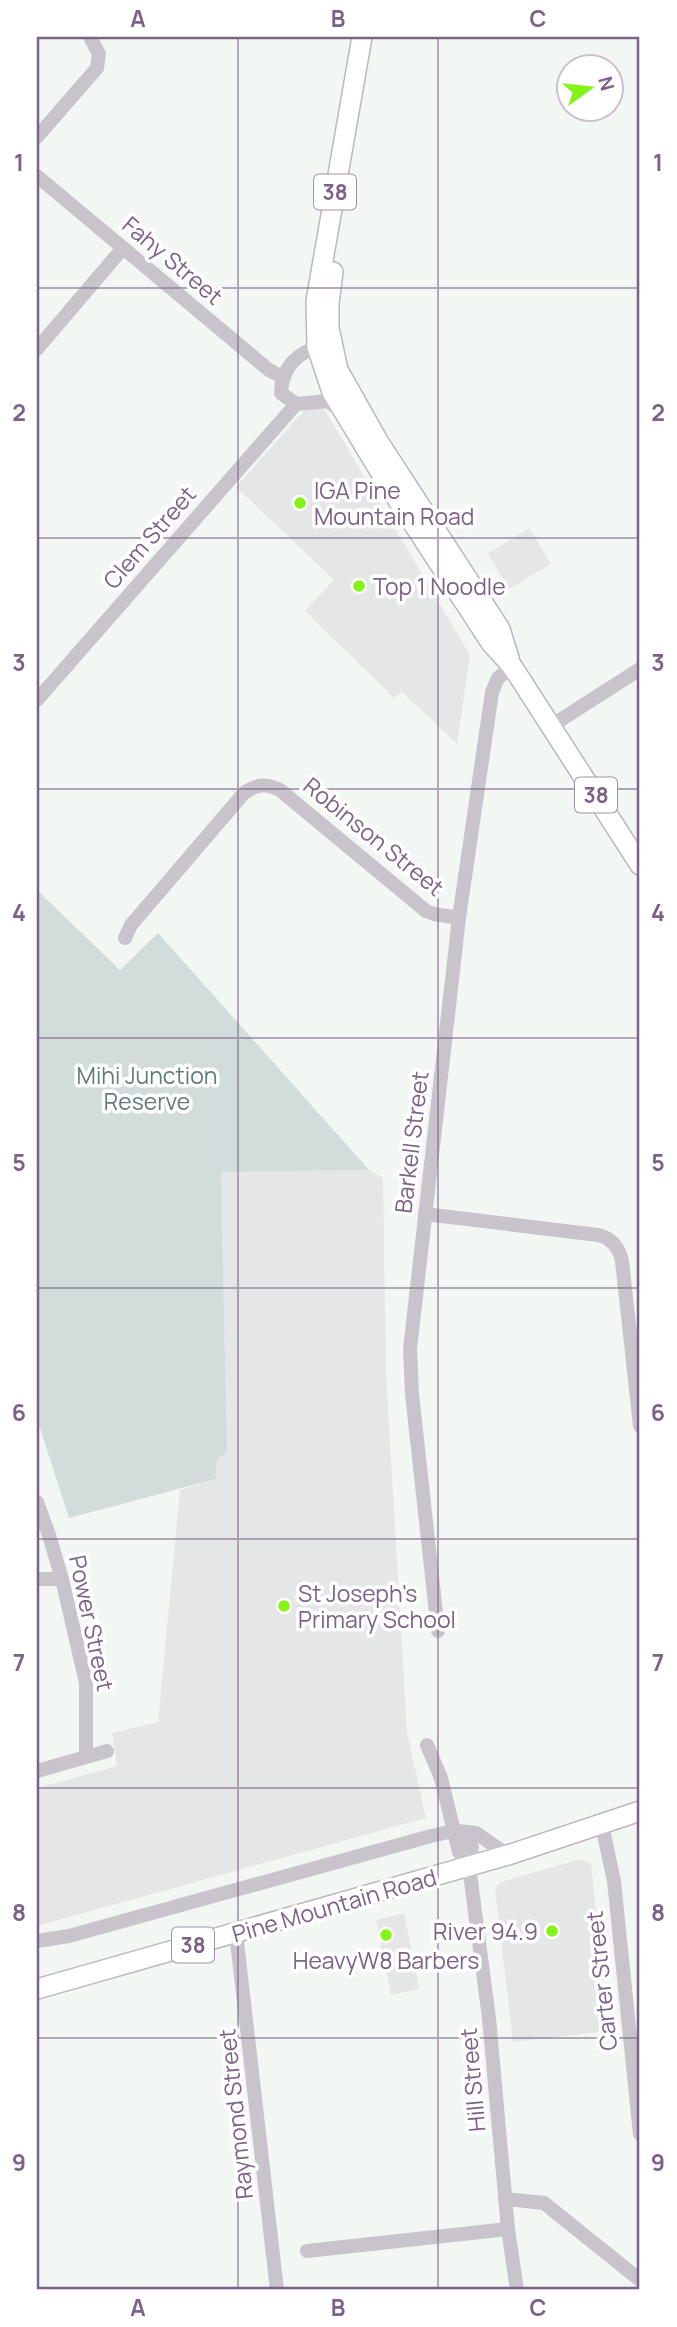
<svg xmlns="http://www.w3.org/2000/svg" width="677" height="2327" font-family="Manrope,sans-serif">
<style>
.built{fill:#e5e7e7}
.green{fill:#d1dcdb}
.lines{fill:none;stroke-linecap:round;stroke-linejoin:round}
.major-casing{stroke:#bdb6bf;stroke-width:22}
.minor{stroke:#c9c4cc;stroke-width:14}
.major{stroke:#fff;stroke-width:19}
.grid{fill:none;stroke:#7c6287;stroke-width:2;stroke-opacity:0.55}
.poi-dot{fill:#84f316;stroke:#fff;stroke-width:2.5}
.labels{text-anchor:middle;dominant-baseline:central;stroke-width:7;stroke-linejoin:round;paint-order:stroke}
.shield{fill:#fff;stroke:#a391ab;stroke-width:2}
.shield-label{font-size:21px;font-weight:bold;fill:#7c6287}
.street-label{font-size:23px;fill:#7c6287;stroke:#fff}
.poi-label{font-size:23px;fill:#7c6287;stroke:#fff;text-anchor:start}
.park-label{font-size:23px;fill:#627b7d;stroke:#fff}
.neatline{fill:none;stroke:#7c6287;stroke-width:2.5}
.grid-label{font-size:23px;text-anchor:middle;font-weight:bold;fill:#7c6287}
</style>
<rect width="100%" height="100%" fill="#f2f7f4"/>
<g class="built">
<polygon points="310,404 322,405 470,655 457,744 402,692 394,698 305,611 334,580 236,487"/>
<polygon points="529,528 551,564 509,589 488,554"/>
<polygon points="369,1170 383,1178 386,1374 407,1732 426,1818 37,1926 37,1788 117,1766 112,1733 158,1722 180,1490 216,1479 217,1460 227,1450 221,1172"/>
<polygon points="581,1859 591,1864 608,2031 513,2042 495,1888 500,1882"/>
<polygon points="404,1913 419,1989 391,1995 376,1920"/>
</g>
<polygon class="green" points="37,890 120,970 158,933 369,1170 221,1172 227,1451 217,1460 216,1479 69,1518 37,1419"/>
<g class="lines">
<defs>
<g id="major">
<polyline points="362,37 316,301 317,347 332,392 390,488 491,643 512,666 640,865"/>
<polyline points="333,272 329,303 329,328 338,370 378,441 500,629 509,658"/>
<polyline points="37,1989 508,1855 640,1811"/>
</g>
</defs>
<use href="#major" class="major-casing"/>
<g class="minor">
<polyline points="37,137 97,68 99,54 90,37"/>
<polyline points="37,176 269,370 282,377"/>
<path d="M324 345C299 351 282 366 281 393L296 404 328 401 341 411"/>
<polyline points="37,349 123,248"/>
<polyline points="37,700 296,404"/>
<polyline points="551,726 640,669"/>
<path d="M125 938 131 925 244 793C257 784 266 783 280 790L426 911 434 914 459 918"/>
<path d="M425 1214 598 1235C612 1238 619 1248 622 1261L640 1426"/>
<polyline points="37,1502 49,1535 62,1579 86,1683 86,1756"/>
<polyline points="37,1579 62,1579"/>
<polyline points="438,1631 412,1394 410,1349 459,918 492,692 498,678 512,666"/>
<polyline points="427,1745 441,1778 459,1852 469,1866"/>
<polyline points="37,1771 107,1751"/>
<polyline points="602,1825 614,1881 640,2134"/>
<polyline points="458,1831 476,1833 508,1855"/>
<polyline points="236,1933 277,2290"/>
<polyline points="37,1941 69,1936 431,1836 453,1831 464,1833 472,1847 469,1866 489,2018 508,2229 517,2290"/>
<polyline points="505,2199 544,2203 640,2280"/>
<polyline points="307,2251 508,2229"/>
</g>
<use href="#major" class="major"/>
</g>
<path class="grid" d="M238 37V2290M438 37V2290M37 288H640M37 538H640M37 789H640M37 1038H640M37 1288H640M37 1539H640M37 1788H640M37 2038H640"/>
<g class="poi-dot">
<circle cx="300" cy="503" r="7"/>
<circle cx="359" cy="586" r="7"/>
<circle cx="284" cy="1606" r="7"/>
<circle cx="552" cy="1931" r="7"/>
<circle cx="386" cy="1935" r="7"/>
</g>
<g class="labels">
<g class="shield">
<rect x="314" y="174.5" width="42" height="35" rx="5"/>
<rect x="575" y="777.5" width="42" height="35" rx="5"/>
<rect x="172" y="1927.5" width="42" height="35" rx="5"/>
</g>
<g class="shield-label">
<text x="335" y="192">38</text>
<text x="596" y="795">38</text>
<text x="193" y="1945">38</text>
</g>
<g class="street-label">
<text transform="translate(173 260) rotate(40)">Fahy Street</text>
<text transform="translate(149 537) rotate(-49)">Clem Street</text>
<text transform="translate(374 836) rotate(39)">Robinson Street</text>
<text transform="translate(411 1142) rotate(-83)">Barkell Street</text>
<text transform="translate(92 1623) rotate(78)">Power Street</text>
<text transform="translate(334 1905) rotate(-16)">Pine Mountain Road</text>
<text transform="translate(601 1981) rotate(-96)">Carter Street</text>
<text transform="translate(472 2080) rotate(-95)">Hill Street</text>
<text transform="translate(235 2114) rotate(-96)">Raymond Street</text>
</g>
<g class="poi-label">
<text x="314" y="490">IGA Pine<tspan x="314" dy="26">Mountain Road</tspan></text>
<text x="373" y="586">Top 1 Noodle</text>
<text x="298" y="1593">St Joseph's<tspan x="298" dy="26">Primary School</tspan></text>
<text x="538" y="1931" text-anchor="end">River 94.9</text>
<text x="386" y="1960" text-anchor="middle">HeavyW8 Barbers</text>
</g>
<g class="park-label">
<text x="147" y="1075">Mihi Junction<tspan x="147" dy="26">Reserve</tspan></text>
</g>
</g>
<rect width="677" height="2327" fill="none" stroke="#ffffff" stroke-width="77"/>
<g transform="translate(590 88) rotate(75)"><circle r="33" fill="#ffffff" stroke="#cbc0cf" stroke-width="2"/>
<path d="M0-5L12 26L0 18L-12 26Z" fill="#84f316"/>
<text y="-10" font-size="19" font-weight="bold" text-anchor="middle" fill="#7c6287">N</text>
</g>
<rect x="38" y="38" width="600" height="2250" class="neatline"/>
<g class="grid-label">
<text x="138" y="27">A</text>
<text x="338" y="27">B</text>
<text x="538" y="27">C</text>
<text x="19" y="171">1</text>
<text x="658" y="171">1</text>
<text x="19" y="421">2</text>
<text x="658" y="421">2</text>
<text x="19" y="671">3</text>
<text x="658" y="671">3</text>
<text x="19" y="921">4</text>
<text x="658" y="921">4</text>
<text x="19" y="1171">5</text>
<text x="658" y="1171">5</text>
<text x="19" y="1421">6</text>
<text x="658" y="1421">6</text>
<text x="19" y="1671">7</text>
<text x="658" y="1671">7</text>
<text x="19" y="1921">8</text>
<text x="658" y="1921">8</text>
<text x="19" y="2171">9</text>
<text x="658" y="2171">9</text>
<text x="138" y="2316">A</text>
<text x="338" y="2316">B</text>
<text x="538" y="2316">C</text>
</g>
</svg>
